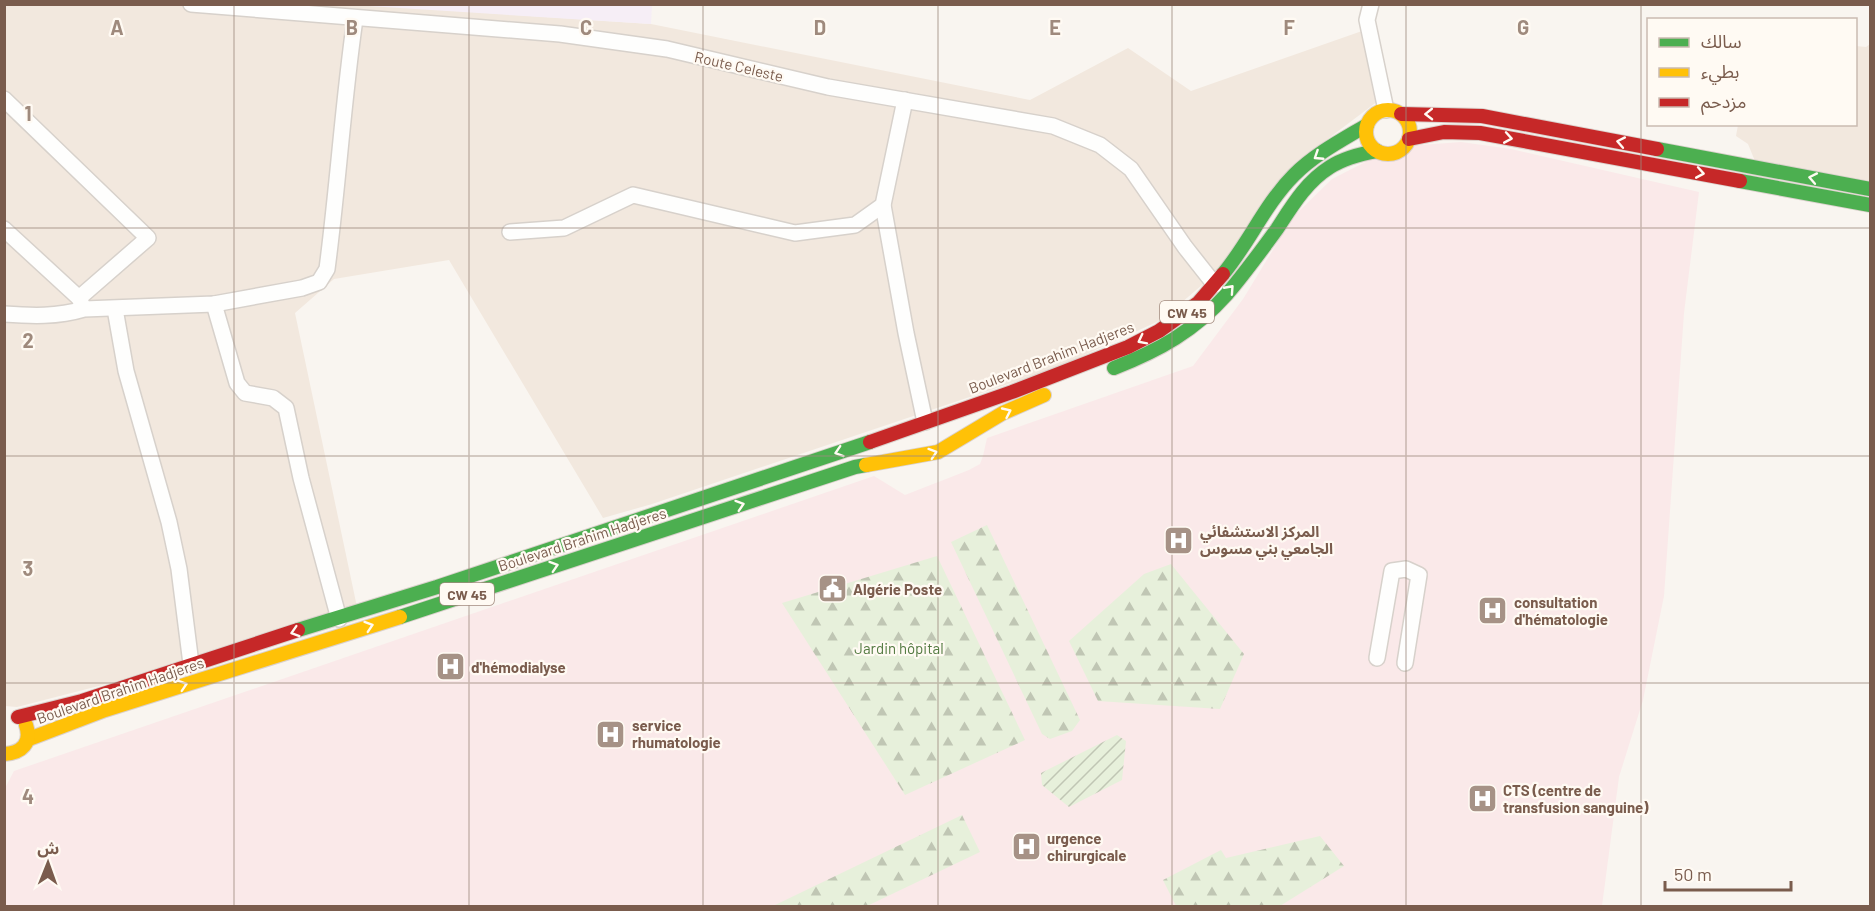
<svg xmlns="http://www.w3.org/2000/svg" width="1875" height="911" font-family="Barlow,'Noto Sans Arabic',sans-serif">
<style>
.residential{fill:#f2e8de}
.education{fill:#f6eef6}
.medical{fill:#fae9e9}
.forest{fill:url(#forest-firs)}
.garden{fill:url(#garden-furrows)}
.lines{fill:none;stroke-linecap:round;stroke-linejoin:round}
.street-casing{stroke:#d7d1cb;stroke-width:18}
.fast-casing{stroke:#dad1cc;stroke-width:16}
.slow-casing{stroke:#dad1cc;stroke-width:16}
.jam-casing{stroke:#dad1cc;stroke-width:16}
.street{stroke:#fefefd;stroke-width:15}
.fast{stroke:#4caf50;stroke-width:14}
.slow{stroke:#ffc107;stroke-width:14}
.jam{stroke:#c62828;stroke-width:14}
.oneway{stroke:#fffaf3}
.grid{fill:none;stroke:#9f8a7d;stroke-width:1.5;stroke-opacity:0.55}
.labels{text-anchor:middle;dominant-baseline:central;stroke-width:4.5;stroke-linejoin:round;paint-order:stroke}
.shield{fill:#fffaf3;stroke:#a28b7f;stroke-width:1.5}
.shield-label{font-size:14px;font-weight:bold;fill:#7a5c4d}
.street-label{font-size:15px;fill:#7a5c4d;stroke:#fffaf3}
.poi-label{font-size:15px;font-weight:bold;fill:#7a5c4d;stroke:#fffaf3;text-anchor:start}
.park-label{font-size:15px;fill:#537a41;stroke:#fffaf3}
.grid-label{font-size:20px;text-anchor:middle;font-weight:bold;fill:#9f8a7d;stroke:#fffaf3;stroke-width:4.5;stroke-linejoin:round;paint-order:stroke}
</style>
<defs>
<pattern id="forest-firs" width="22" height="20" patternUnits="userSpaceOnUse" patternTransform="scale(1.5)"><rect width="22" height="20" fill="#e7f0db"/><path d="M5 1l3.5 6h-7zM16 11l3.5 6h-7z" fill="#c0c6b4"/></pattern>
<pattern id="garden-furrows" width="10" height="10" patternUnits="userSpaceOnUse" patternTransform="scale(1.5)"><rect width="10" height="10" fill="#e7f0db"/><path d="M-1 1l2-2M0 10L10 0M9 11l2-2" fill="none" stroke="#c0c6b4"/></pattern>
</defs>
<rect width="100%" height="100%" fill="#f9f5f0"/>
<g class="residential">
<polygon points="280,4 313,8 353,4 651,24 1030,100 1128,48 1191,91 1362,31 1378,101 1296,163 1215,274 1161,320 1056,368 652,504 603,518 449,260 334,279 295,313 357,607 118,681 17,707 5,706 4,5"/>
<polygon points="1870,44 1870,190 1757,166 1748,144 1736,136 1738,125 1856,124 1856,46 1866,47"/>
</g>
<polygon class="education" points="652,5 651,24 353,5 652,4"/>
<polygon class="medical" points="1461,142 1511,149 1699,192 1684,313 1664,596 1643,700 1619,777 1602,906 5,906 4,790 14,771 874,476 905,495 969,470 980,464 983,456 987,438 1193,366 1243,299 1293,217 1332,179 1395,147"/>
<g class="forest">
<polygon points="987,525 1080,720 1072,731 1050,739 1042,734 951,542"/>
<polygon points="937,556 1025,740 905,795 782,603"/>
<polygon points="1171,564 1244,654 1220,709 1098,701 1069,641 1144,574"/>
<polygon points="962,815 980,852 867,906 773,906"/>
<polygon points="1320,836 1344,866 1280,906 1176,906 1163,880 1221,850 1226,858"/>
</g>
<polygon class="garden" points="1117,735 1126,741 1122,780 1069,807 1042,785 1041,773"/>
<g class="lines">
<defs>
<g id="street">
<polyline points="191,4 560,34 667,49 828,87 1053,126 1100,145 1131,169 1185,247 1215,285"/>
<polyline points="1371,4 1367,20 1386,110"/>
<polyline points="4,99 148,238 79,298"/>
<polyline points="883,205 906,333 925,422"/>
<polyline points="4,229 79,298 83,307"/>
<polyline points="510,232 564,228 633,195 795,233 855,225 883,205 905,100"/>
<polyline points="214,304 237,383 245,393 273,398 286,408 301,478 339,619"/>
<polyline points="115,309 126,371 169,522 179,569 191,664"/>
<path d="M4 314C32 316 57 317 84 309L214 304 302 288 319 282 327 269C338 186 343 102 355 19"/>
<polyline points="1377,658 1392,571 1406,569 1419,575 1405,663"/>
</g>
<g id="fast">
<polyline points="1657,149 1870,189"/>
<polyline points="1740,181 1870,205"/>
<path d="M1223 274C1249 243 1265 204 1294 175 1315 154 1342 140 1367 125"/>
<path d="M1114 368C1160 350 1194 331 1227 294 1245 273 1261 251 1277 229 1292 206 1306 182 1330 167 1344 158 1360 154 1377 151"/>
<polyline points="400,617 855,467 866,465"/>
<polyline points="298,630 437,587 870,442"/>
</g>
<g id="slow">
<circle cx="1388" cy="132" r="22"/>
<polyline points="866,465 938,452 1003,413 1044,395"/>
<polyline points="29,739 105,710 400,617"/>
<path d="M4 754C22 753 32 743 26 725"/>
</g>
<g id="jam">
<polyline points="1401,114 1482,116 1657,149"/>
<polyline points="1409,139 1444,132 1480,133 1740,181"/>
<polyline points="870,442 1012,392 1128,347 1159,331 1198,303 1223,274"/>
<polyline points="18,717 82,701 298,630"/>
</g>
</defs>
<use href="#street" class="street-casing"/>
<use href="#fast" class="fast-casing"/>
<use href="#slow" class="slow-casing"/>
<use href="#jam" class="jam-casing"/>
<use href="#street" class="street"/>
<use href="#fast" class="fast"/>
<use href="#slow" class="slow"/>
<use href="#jam" class="jam"/>
</g>
<defs><path id="oneway-chevron" d="M-2-3.5L2.5 0L-2 3.5" fill="none" stroke-width="1.6" stroke-linecap="round" stroke-linejoin="round" transform="scale(1.5)"/></defs>
<g class="oneway">
<use href="#oneway-chevron" transform="translate(1429 114) rotate(179)"/>
<use href="#oneway-chevron" transform="translate(1508 138) rotate(10)"/>
<use href="#oneway-chevron" transform="translate(1621 142) rotate(-169)"/>
<use href="#oneway-chevron" transform="translate(1318 156) rotate(147)"/>
<use href="#oneway-chevron" transform="translate(1700 173) rotate(10)"/>
<use href="#oneway-chevron" transform="translate(1813 178) rotate(-169)"/>
<use href="#oneway-chevron" transform="translate(1230 289) rotate(-48)"/>
<use href="#oneway-chevron" transform="translate(1142 340) rotate(153)"/>
<use href="#oneway-chevron" transform="translate(1007 412) rotate(-25)"/>
<use href="#oneway-chevron" transform="translate(839 452) rotate(162)"/>
<use href="#oneway-chevron" transform="translate(933 453) rotate(-18)"/>
<use href="#oneway-chevron" transform="translate(740 505) rotate(-18)"/>
<use href="#oneway-chevron" transform="translate(554 566) rotate(-18)"/>
<use href="#oneway-chevron" transform="translate(369 626) rotate(-18)"/>
<use href="#oneway-chevron" transform="translate(295 632) rotate(163)"/>
<use href="#oneway-chevron" transform="translate(183 685) rotate(-18)"/>
</g>
<path class="grid" d="M234 4V906M469 4V906M703 4V906M938 4V906M1172 4V906M1406 4V906M1641 4V906M4 228H1870M4 456H1870M4 683H1870"/>
<defs>
<symbol id="hospital-square" viewBox="-11 -11 22 22"><rect x="-9" y="-9" width="18" height="18" rx="4" fill="#a69286" stroke="#fffaf3"/><path d="M-5-5h3v3.5h4V-5h3V5h-3V1.5h-4V5h-3Z" fill="#fff"/></symbol>
<symbol id="civic-square" viewBox="-11 -11 22 22"><rect x="-9" y="-9" width="18" height="18" rx="4" fill="#a69286" stroke="#fffaf3"/><path d="M-.6-6.5H3V-4.5H.6V-3L4-1V1h2V6H-6V1h2V-1L-.6-3ZM-1.2 2.5V6h2.4V2.5Z" fill="#fff"/></symbol>
</defs>
<g fill-rule="evenodd">
<use href="#hospital-square" x="1162" y="524" width="33" height="33"/>
<use href="#civic-square" x="816" y="572" width="33" height="33"/>
<use href="#hospital-square" x="1476" y="594" width="33" height="33"/>
<use href="#hospital-square" x="434" y="650" width="33" height="33"/>
<use href="#hospital-square" x="594" y="718" width="33" height="33"/>
<use href="#hospital-square" x="1466" y="782" width="33" height="33"/>
<use href="#hospital-square" x="1010" y="830" width="33" height="33"/>
</g>
<g class="labels">
<g class="shield">
<rect x="1160" y="301" width="54" height="22" rx="4.5"/>
<rect x="440" y="583" width="54" height="22" rx="4.5"/>
</g>
<g class="shield-label">
<text x="1187" y="312">CW 45</text>
<text x="467" y="594">CW 45</text>
</g>
<g class="street-label">
<text transform="translate(739 66) rotate(13)">Route Celeste</text>
<text transform="translate(1051 357) rotate(-21)">Boulevard Brahim Hadjeres</text>
<text transform="translate(582 539) rotate(-18)">Boulevard Brahim Hadjeres</text>
<text transform="translate(120 690) rotate(-19)">Boulevard Brahim Hadjeres</text>
</g>
<g class="poi-label">
<text x="1200" y="531">المركز الاستشفائي<tspan x="1200" dy="17">الجامعي بني مسوس</tspan></text>
<text x="853" y="589">Algérie Poste</text>
<text x="1514" y="602">consultation<tspan x="1514" dy="17">d'hématologie</tspan></text>
<text x="471" y="667">d'hémodialyse</text>
<text x="632" y="725">service<tspan x="632" dy="17">rhumatologie</tspan></text>
<text x="1503" y="790">CTS (centre de<tspan x="1503" dy="17">transfusion sanguine)</tspan></text>
<text x="1047" y="838">urgence<tspan x="1047" dy="17">chirurgicale</tspan></text>
</g>
<g class="park-label">
<text x="899" y="648">Jardin hôpital</text>
</g>
</g>
<g class="grid-label">
<text x="117" y="35">A</text>
<text x="352" y="35">B</text>
<text x="586" y="35">C</text>
<text x="820" y="35">D</text>
<text x="1055" y="35">E</text>
<text x="1289" y="35">F</text>
<text x="1523" y="35">G</text>
<text x="28" y="121">1</text>
<text x="28" y="348">2</text>
<text x="28" y="576">3</text>
<text x="28" y="804">4</text>
</g>
<rect width="1875" height="911" fill="none" stroke="#7a5c4d" stroke-width="12"/>
<rect x="1647" y="18" width="210" height="108" fill="#fffaf3" stroke="#cabbb1" stroke-width="1.5"/>
<rect x="1659" y="38" width="30" height="9" fill="#4caf50" stroke="#cabbb1" stroke-width="1.5"/>
<text x="1701" y="48" font-size="18" fill="#7a5c4d">سالك</text>
<rect x="1659" y="68" width="30" height="9" fill="#ffc107" stroke="#cabbb1" stroke-width="1.5"/>
<text x="1701" y="78" font-size="18" fill="#7a5c4d">بطيء</text>
<rect x="1659" y="98" width="30" height="9" fill="#c62828" stroke="#cabbb1" stroke-width="1.5"/>
<text x="1701" y="108" font-size="18" fill="#7a5c4d">مزدحم</text>
<g transform="translate(48 863) rotate(1)" stroke="#fffaf3" stroke-width="4.5" paint-order="stroke">
<path d="M0-4.5L10 22L0 15L-10 22Z" fill="#7a5c4d"/>
<text y="-9" font-size="16" font-weight="bold" text-anchor="middle" fill="#7a5c4d">ش</text>
</g>
<path d="M1665 881v9h126v-9" fill="none" stroke="#7a5c4d" stroke-width="3"/>
<text x="1674" y="881" font-size="18" fill="#7a5c4d" stroke="#fffaf3" stroke-width="4.5" paint-order="stroke">50 m</text>
</svg>
